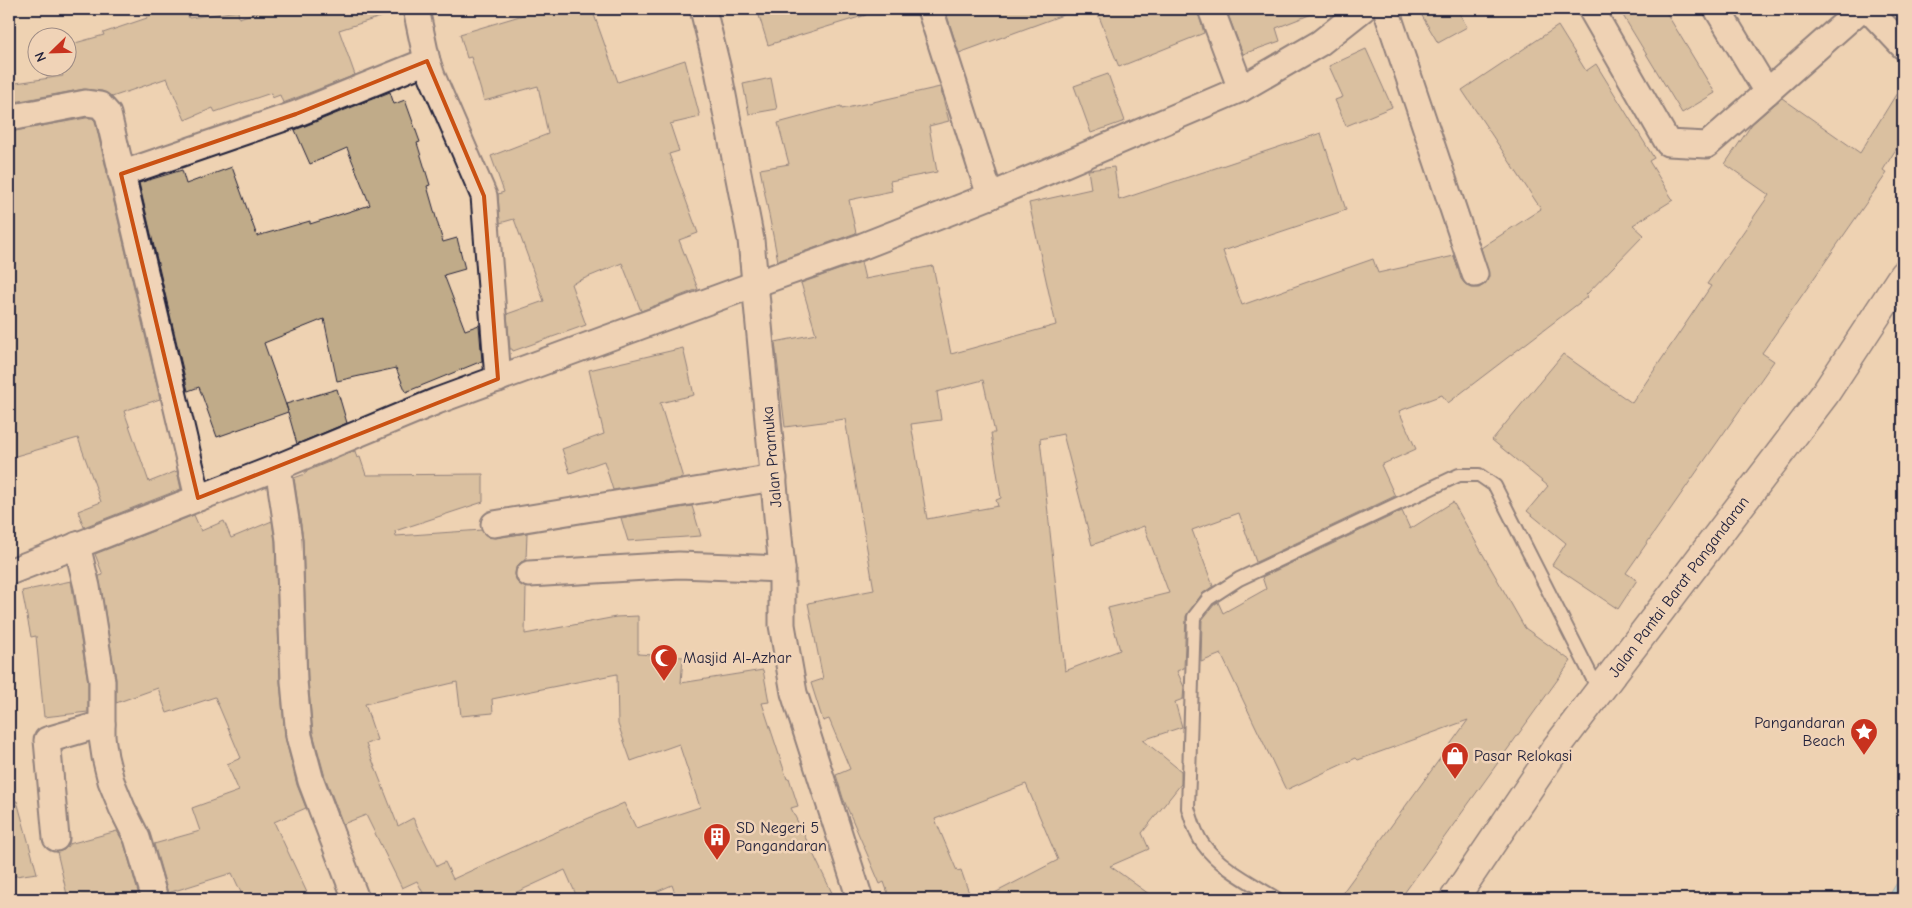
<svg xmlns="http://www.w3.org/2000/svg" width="1912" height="908" font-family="'Comic Neue',sans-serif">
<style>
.water{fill:#81c9e2;stroke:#5b869f}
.building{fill:#c0ab89;stroke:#22223b;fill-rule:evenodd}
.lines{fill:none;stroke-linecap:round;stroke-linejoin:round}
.service-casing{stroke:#22223b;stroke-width:16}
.minor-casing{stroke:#22223b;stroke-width:29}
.tertiary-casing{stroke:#22223b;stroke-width:31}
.service{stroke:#f0d3b7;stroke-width:12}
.minor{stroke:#f0d3b7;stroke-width:25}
.tertiary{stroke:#f0d3b7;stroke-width:28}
.marked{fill:none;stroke:#ca5113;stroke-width:4;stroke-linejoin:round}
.labels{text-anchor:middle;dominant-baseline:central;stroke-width:5;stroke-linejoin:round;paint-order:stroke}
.street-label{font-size:16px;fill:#22223b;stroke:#f0d3b7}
.poi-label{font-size:16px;fill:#22223b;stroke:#f0d3b7;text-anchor:start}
</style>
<rect width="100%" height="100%" fill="#eed2b2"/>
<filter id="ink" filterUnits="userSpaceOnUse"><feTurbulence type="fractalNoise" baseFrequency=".02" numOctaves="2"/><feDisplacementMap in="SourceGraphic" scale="10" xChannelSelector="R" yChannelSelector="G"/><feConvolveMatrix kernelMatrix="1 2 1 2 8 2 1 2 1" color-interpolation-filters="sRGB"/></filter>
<g filter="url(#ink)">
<polygon class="water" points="1903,873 1903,899 1887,899"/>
<g class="building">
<polygon points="143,9 185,9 189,18 238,11 239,18 268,9 386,9 387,15 339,30 355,75 283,103 280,95 272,98 271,93 215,112 213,108 185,120 167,78 112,97 102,91 84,89 9,103 9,84 63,76 60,68 68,68 68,45 104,35 103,33 147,18"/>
<polygon points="543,9 592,9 618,82 685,60 700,117 670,124 679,151 669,154 698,233 679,240 698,289 641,311 622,263 571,284 586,325 513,351 512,349 510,349 507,314 544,301 514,219 500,223 498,194 504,192 491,156 548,134 538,86 484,101 471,57 467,58 460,34"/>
<polygon points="757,9 865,9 866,15 768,45"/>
<polygon points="945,9 1070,9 1071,12 959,53"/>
<polygon points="1096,9 1197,9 1204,33 1119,67"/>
<polygon points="1226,9 1321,9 1322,10 1276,28 1280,41 1243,54"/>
<polygon points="1418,9 1457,9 1467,27 1438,43"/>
<polygon points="1619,9 1664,9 1715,93 1682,113"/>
<path d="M1558 26 1586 71 1596 64 1654 158 1649 161 1673 200 1633 225 1644 235 1586 295 1587 297 1448 403 1442 395 1399 411 1416 449 1381 465 1395 496 1256 562 1239 513 1192 530 1213 586 1202 594 1186 616 1184 668 1177 671 1184 687 1183 699 1175 702 1182 727 1143 740 1181 771V784L1142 833 1149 849 1110 866 1156 899H983L1058 860 1026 784 935 819 957 871 961 870 971 899H890L884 882 880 884 843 798 836 775 850 769 829 719 823 721 811 683 823 679 808 603 874 590 845 419 785 427 775 342 816 334 801 283 861 262 865 279 933 266 951 354 1056 325 1029 203 1091 189 1088 170 1114 167 1119 200 1321 133 1346 210 1223 251 1242 305 1373 259 1378 273 1454 256 1461 279 1465 284 1472 288H1479L1485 284 1489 276 1481 248 1541 209 1462 90ZM983 380 995 433H991L1001 498 996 500 998 506 927 519 911 424 941 420 937 392ZM1063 434 1092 545 1144 526 1169 593 1108 608 1120 650 1065 671 1040 439Z"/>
<polygon points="1366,49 1392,107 1346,126 1335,100 1343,97 1329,66"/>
<polygon points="1108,74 1125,121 1091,133 1074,86"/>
<polygon points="771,78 777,109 749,114 743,84"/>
<polygon points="1903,83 1903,138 1883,170 1887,173 1762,353 1774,361 1626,573 1637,580 1618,609 1552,565 1566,543 1527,511 1548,486 1492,440 1563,354 1632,403 1711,286 1707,284 1769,195 1725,164 1752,124 1782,98 1860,153"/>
<polygon points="940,87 949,121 929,126 937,172 890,181 892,191 849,200 856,233 778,261 760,169 789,164 778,123 841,106 842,109"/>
<polygon points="390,92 394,104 405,100 420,142 417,143 430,185 427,186 443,242 457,238 465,269 444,275 465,330 479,325 482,361 406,392 396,368 337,381 324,319 264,343 288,411 286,404 337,389 347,423 297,444 288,412 217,437 199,387 188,391 139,183 182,170 186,184 232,167 257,236 310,221 310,224 370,205 347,148 310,164 295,130"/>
<polygon points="86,118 93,118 95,121 160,399 124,411 149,482 177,471 181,489 84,527 78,511 101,502 78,438 9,458 9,132"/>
<polygon points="683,348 694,395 660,403 683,478 613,490 604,461 570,473 562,449 604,434 589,370"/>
<path d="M355 451 357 458 360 457 366 475 483 474V502L395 531 396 536 482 530 488 537 496 538 527 533 526 560 521 562 516 567 515 574 517 582 526 588 525 634 616 617 638 616V654L683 657 681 683 763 670 769 702 762 703 787 779 789 778 798 806 791 808 835 899H677L672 885 640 899H578L565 870 502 899H409L423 893 417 881 402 888 366 815 343 824 325 777 313 733 308 680 303 539 294 478 305 474V472ZM617 674 618 724 631 761 679 744 700 807 636 828 624 803 540 839 453 879 445 862 437 866 413 818 398 826 366 744 377 740 365 704 457 682 461 716 493 713 492 699Z"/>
<polygon points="1453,502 1525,628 1571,661 1400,899 1338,899 1468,720 1358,760 1356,758 1286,790 1221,654 1201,662 1202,620 1214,605 1218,602 1223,613 1266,589 1262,577 1402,511 1410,529"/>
<polygon points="692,506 701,536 628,541 621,518"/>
<polygon points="194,515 201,531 224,521 231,538 272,521 275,541 280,682 285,737 297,785 306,808 274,822 310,899 244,899 232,873 168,893 154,844 200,831 192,808 239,791 227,764 241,758 215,697 167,713 158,688 116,703 116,679 99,576 103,575 95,554"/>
<polygon points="71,581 88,682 88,712 44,717 36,636 31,637 22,591"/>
<polygon points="17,801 37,873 9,877 9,802"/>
<polygon points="117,831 124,843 140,899 68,899 57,852 64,850 69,844"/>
</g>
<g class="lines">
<defs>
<path id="service" d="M1277 899C1253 884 1219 867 1203 844 1195 834 1192 820 1188 808L1194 617 1208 599 1239 579 1459 475H1479L1495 486 1599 691"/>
<g id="minor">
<polyline points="416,9 427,61 432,76 484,196 498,379"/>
<polyline points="703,9 718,70 751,240 782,569 782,625 794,693 860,899"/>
<polyline points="930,9 990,196"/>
<polyline points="1211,9 1241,89"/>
<polyline points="1386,9 1475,274"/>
<polyline points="1591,9 1668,143 1707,145 1861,9"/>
<polyline points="1717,9 1767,92"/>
<polyline points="1868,9 1903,46"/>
<polyline points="9,118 86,103 100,105 108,114 198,498"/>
<polyline points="121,174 296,114 427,61"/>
<polyline points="278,467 289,540 294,681 299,736 311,781 356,899"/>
<polyline points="494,524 774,478"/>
<polyline points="77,545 87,587 102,681 102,737 105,757 111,781 122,808 137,838 155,899"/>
<polyline points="9,572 278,467 437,401 755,284 863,246 990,196 1241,89 1320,43 1363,9"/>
<polyline points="529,574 679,565 782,569"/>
<polyline points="56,838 47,740 102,724"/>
</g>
<polyline id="tertiary" points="1454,899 1556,748 1825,394 1903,275"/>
</defs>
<use href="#service" class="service-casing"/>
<use href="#minor" class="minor-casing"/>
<use href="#tertiary" class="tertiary-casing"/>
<use href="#service" class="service"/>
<use href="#minor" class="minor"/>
<use href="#tertiary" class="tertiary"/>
</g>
</g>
<path d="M0 0H1912V908H0ZM427 61 484 196 498 379 198 498 121 174 296 114Z" fill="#eed2b2" fill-opacity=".55" fill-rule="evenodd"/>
<path class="marked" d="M427 61 484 196 498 379 198 498 121 174 296 114Z"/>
<defs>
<symbol id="mosque-pin" viewBox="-11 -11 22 30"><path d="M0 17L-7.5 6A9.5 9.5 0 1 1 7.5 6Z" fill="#c8321e" stroke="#f0d3b7"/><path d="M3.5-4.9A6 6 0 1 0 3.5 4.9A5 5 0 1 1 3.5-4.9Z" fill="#fff"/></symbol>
<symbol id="sight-pin" viewBox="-11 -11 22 30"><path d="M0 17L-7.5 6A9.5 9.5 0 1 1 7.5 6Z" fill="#c8321e" stroke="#f0d3b7"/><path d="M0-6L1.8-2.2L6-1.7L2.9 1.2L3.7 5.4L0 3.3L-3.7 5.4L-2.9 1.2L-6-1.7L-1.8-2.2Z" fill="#fff"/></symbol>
<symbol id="shop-pin" viewBox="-11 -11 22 30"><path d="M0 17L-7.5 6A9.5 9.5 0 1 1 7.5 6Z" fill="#c8321e" stroke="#f0d3b7"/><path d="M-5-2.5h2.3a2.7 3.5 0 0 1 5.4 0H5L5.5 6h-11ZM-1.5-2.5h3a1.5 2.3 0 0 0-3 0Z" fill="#fff"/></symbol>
<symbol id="building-pin" viewBox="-11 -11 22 30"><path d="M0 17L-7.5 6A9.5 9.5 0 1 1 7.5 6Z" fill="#c8321e" stroke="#f0d3b7"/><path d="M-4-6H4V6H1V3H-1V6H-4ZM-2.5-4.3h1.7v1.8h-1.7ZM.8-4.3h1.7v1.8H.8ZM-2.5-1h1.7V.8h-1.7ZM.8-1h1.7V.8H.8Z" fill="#fff"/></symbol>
</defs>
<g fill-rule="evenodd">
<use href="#mosque-pin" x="648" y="642" width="32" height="43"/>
<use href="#sight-pin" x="1848" y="716" width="32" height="43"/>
<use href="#shop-pin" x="1439" y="740" width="32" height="43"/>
<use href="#building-pin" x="701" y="821" width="32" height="43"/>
</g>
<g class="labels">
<g class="street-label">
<text transform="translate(772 457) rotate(-95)">Jalan Pramuka</text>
<text transform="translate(1679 587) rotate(-53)">Jalan Pantai Barat Pangandaran</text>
</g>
<g class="poi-label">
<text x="683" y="658">Masjid Al-Azhar</text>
<text x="1845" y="723" text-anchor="end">Pangandaran<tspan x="1845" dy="18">Beach</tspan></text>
<text x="1474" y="756">Pasar Relokasi</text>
<text x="736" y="828">SD Negeri 5<tspan x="736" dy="18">Pangandaran</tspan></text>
</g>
</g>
<rect width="1912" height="908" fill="none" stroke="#f0d3b7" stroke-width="30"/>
<rect x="15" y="15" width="1882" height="878" fill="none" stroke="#22223b" stroke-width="2" filter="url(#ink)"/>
<g transform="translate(52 52) rotate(247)"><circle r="24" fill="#f0d3b7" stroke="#9e8c85"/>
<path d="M0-4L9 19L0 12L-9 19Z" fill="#c8321e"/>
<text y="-8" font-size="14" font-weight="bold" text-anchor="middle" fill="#22223b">N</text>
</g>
</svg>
